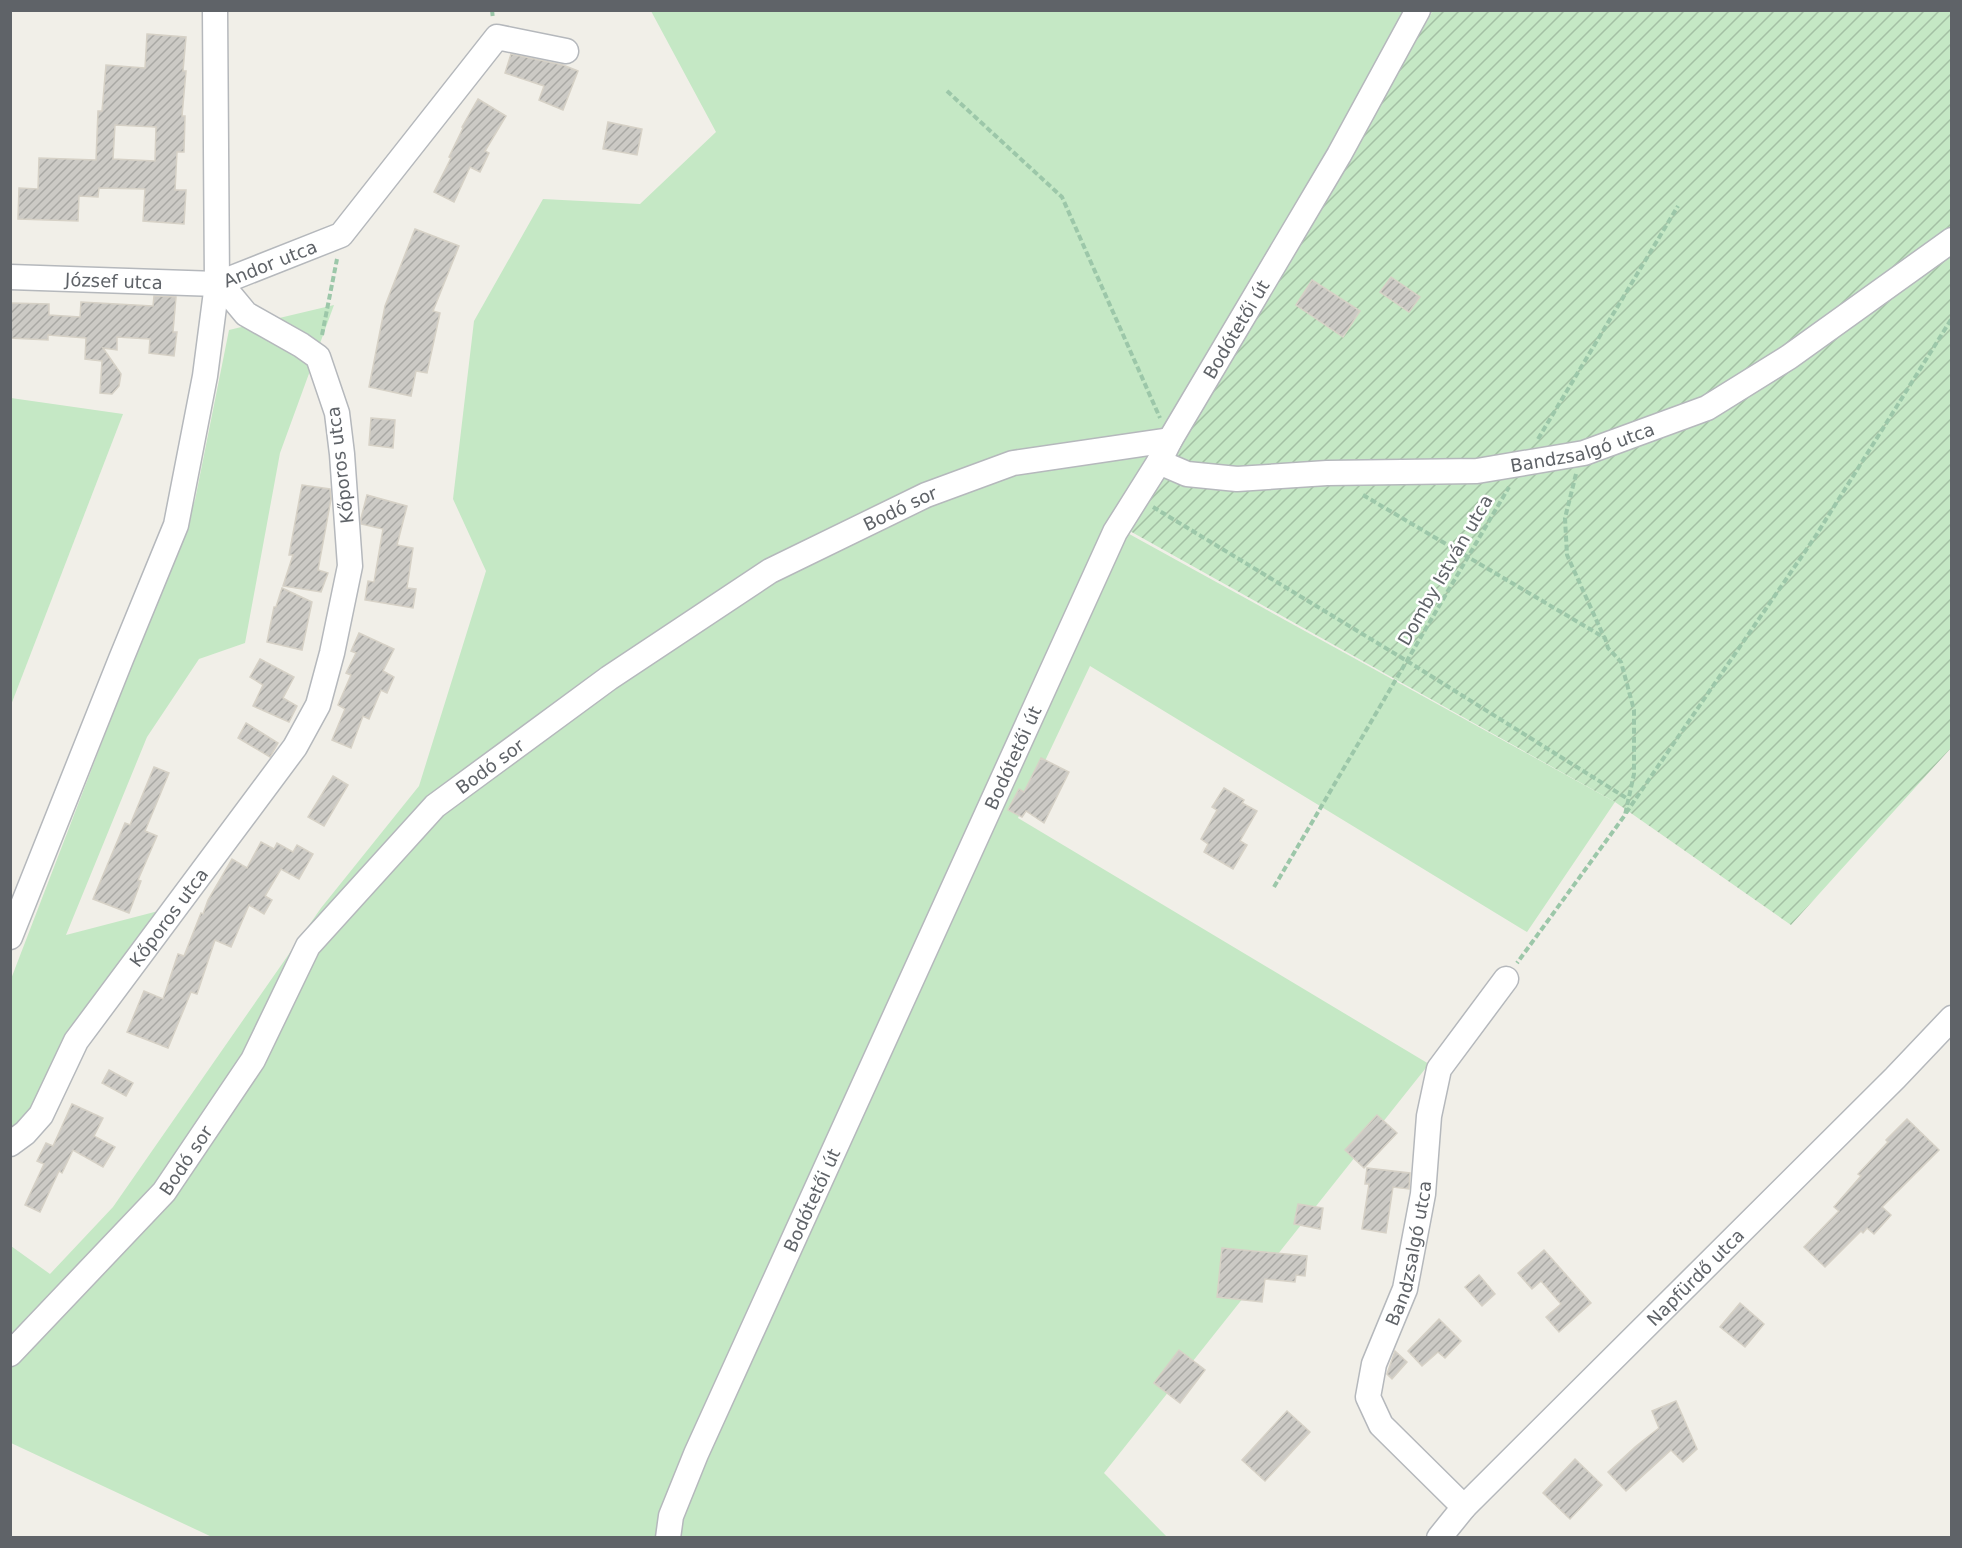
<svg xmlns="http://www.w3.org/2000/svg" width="1962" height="1548" font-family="'DejaVu Sans',sans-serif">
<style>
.green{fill:#c5e8c5}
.garden{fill:url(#garden-furrows)}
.building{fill:url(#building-hatch);stroke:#d6d1c6;stroke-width:1.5;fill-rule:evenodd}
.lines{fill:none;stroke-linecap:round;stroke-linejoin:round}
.street-casing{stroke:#b5b8bc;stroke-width:27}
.path{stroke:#9cc7a9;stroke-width:4;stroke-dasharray:6 3;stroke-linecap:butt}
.street{stroke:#fff;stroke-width:24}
.labels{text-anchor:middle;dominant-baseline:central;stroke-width:5;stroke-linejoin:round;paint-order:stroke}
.street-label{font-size:18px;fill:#5f6368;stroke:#fff}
</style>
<defs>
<pattern id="garden-furrows" width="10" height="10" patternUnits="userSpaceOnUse" patternTransform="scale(1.5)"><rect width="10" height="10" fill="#c5e8c5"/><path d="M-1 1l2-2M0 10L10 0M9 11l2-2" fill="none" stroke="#a3c0a4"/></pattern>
<pattern id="building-hatch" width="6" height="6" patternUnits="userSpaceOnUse" patternTransform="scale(1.5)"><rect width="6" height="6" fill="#cccac5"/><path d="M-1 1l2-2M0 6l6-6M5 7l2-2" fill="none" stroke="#a9a8a4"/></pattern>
</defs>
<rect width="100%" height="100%" fill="#f1efe8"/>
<g class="green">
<polygon points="651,11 1433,11 1122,530 1615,802 1527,932 1090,666 1018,818 1429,1064 1104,1473 1167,1537 212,1537 11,1443 11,1246 50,1274 113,1207 321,908 419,786 486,571 453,499 474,321 543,199 640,204 716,132"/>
<polygon points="334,305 280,453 245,643 199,659 147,737 66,935 166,909 11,1152 11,979 195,500 229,330"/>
<polygon points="11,398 123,414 11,705 10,398"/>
</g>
<polygon class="garden" points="1433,11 1951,11 1951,748 1791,925 1615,802 1128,530"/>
<g class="building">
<path d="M147 34 186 37 183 71H186L182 116H185L184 152H177L175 190H186L184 224 143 221 145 189 99 188 98 197 79 196 78 221 18 219 19 188 38 189 39 158 96 160 98 111H102L106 65 145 68ZM115 125 156 127 155 161 113 159Z"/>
<polygon points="511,54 563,65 578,71 563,110 539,100 544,86 505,73"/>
<polygon points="478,99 506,116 485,151 489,153 480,172 470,167 454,202 434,192 451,158 449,157 463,128 462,127"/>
<polygon points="608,122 642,129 637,155 603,149"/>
<polygon points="415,229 459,246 433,311 440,313 427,373 416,371 411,396 369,387 385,306"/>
<polygon points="1391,277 1420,297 1409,312 1380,292"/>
<polygon points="1312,280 1360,311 1343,337 1296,305"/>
<polygon points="154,296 176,297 173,332 177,332 174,356 149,353 150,339 117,337 117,350 103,348 121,374 119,386 112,394 100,393 102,361 85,359 86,338 48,335 48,340 10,338 10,303 49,304 49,315 80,317 81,302 153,306"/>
<polygon points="371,418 395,420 393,448 369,445"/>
<polygon points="302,485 330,489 331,499 318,570 328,573 321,592 283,586 293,555 289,555"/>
<polygon points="367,495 407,506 397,545 413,548 407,588 416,589 413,608 365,600 368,581 374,582 383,529 361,524 361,518"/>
<polygon points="282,588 312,602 302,650 267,642 274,607 276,607"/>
<polygon points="359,633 394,649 383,671 394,677 387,693 381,690 369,719 363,716 351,748 332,740 345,709 338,705 351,675 346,673 356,653 351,651"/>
<polygon points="260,659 294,677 283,698 297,706 289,722 253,706 263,685 250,677"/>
<polygon points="246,723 278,743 270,757 238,738"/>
<polygon points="1041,758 1069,772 1044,823 1026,811 1022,817 1008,810 1019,789 1024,792"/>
<polygon points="154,767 169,773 145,831 157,836 138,880 141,881 129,913 93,899 125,823 130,825"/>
<polygon points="333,776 348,785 324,826 308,817"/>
<polygon points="1224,788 1244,800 1242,803 1257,811 1240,841 1247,845 1233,869 1204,852 1208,844 1201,839 1217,810 1212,807"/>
<polygon points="261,842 274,849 277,843 293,852 297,845 313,854 299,879 281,869 265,896 272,900 264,914 249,905 231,947 215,940 197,994 191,992 168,1048 127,1032 144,991 163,999 178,954 184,956 201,913 203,914 208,900 232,859 247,868"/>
<polygon points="109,1070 133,1083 126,1096 102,1083"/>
<polygon points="72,1104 103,1118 94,1136 115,1147 103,1167 73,1150 62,1173 59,1171 40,1212 25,1205 44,1164 37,1161 46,1143 53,1146"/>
<polygon points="1377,1115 1397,1133 1364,1168 1345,1150"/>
<polygon points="1907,1119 1939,1150 1882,1207 1891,1215 1874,1234 1867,1228 1863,1233 1861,1231 1825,1267 1804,1247 1839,1211 1834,1207 1861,1176 1858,1174 1888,1142 1886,1140"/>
<polygon points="1367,1168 1410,1173 1409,1189 1393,1187 1386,1233 1362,1229 1369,1184 1365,1184"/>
<polygon points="1298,1204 1323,1208 1320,1229 1294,1224"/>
<polygon points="1222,1248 1307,1256 1305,1276 1296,1275 1295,1282 1265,1279 1262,1302 1217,1297"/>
<polygon points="1544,1250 1591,1303 1559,1332 1546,1317 1561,1304 1541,1281 1532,1289 1518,1273"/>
<polygon points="1479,1275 1495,1294 1482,1306 1465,1287"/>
<polygon points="1740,1303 1764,1324 1745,1347 1720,1327"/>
<polygon points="1439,1319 1461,1341 1445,1358 1438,1352 1422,1366 1408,1351"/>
<polygon points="1179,1350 1205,1370 1180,1403 1154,1383"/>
<polygon points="1395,1351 1407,1362 1392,1379 1387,1374"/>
<polygon points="1676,1401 1697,1449 1683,1462 1671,1450 1626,1491 1608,1472 1635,1447 1659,1428 1652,1411"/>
<polygon points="1287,1411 1310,1432 1265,1481 1242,1460"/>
<polygon points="1575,1459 1602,1485 1570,1519 1543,1493"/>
</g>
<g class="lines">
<defs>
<g id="street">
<path id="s1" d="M10 277 217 284 341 235 497 37 566 51"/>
<path id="s2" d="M1159 462 1187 474 1237 479 1327 473 1477 471 1584 453 1707 408 1789 357 1952 240"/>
<polyline points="10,937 121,659 176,525 205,376 217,284 215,10"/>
<path id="s3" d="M10 1144 25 1133 41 1115 76 1041 295 747 318 705 332 653 350 566 342 454 337 413 318 357 301 345 246 314 231 296 217 284"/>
<path id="s4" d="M10 1354 164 1192 253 1060 308 946 435 806 609 678 770 571 926 495 1013 463 1170 440"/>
<path id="s5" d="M1464 1507 1381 1425 1368 1397 1374 1364 1405 1289 1423 1194 1429 1116 1439 1069 1506 979"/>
<path id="s6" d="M668 1538 671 1516 696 1454 1115 532 1159 462 1170 440 1339 155 1418 10"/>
<path id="s7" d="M1439 1538 1464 1507 1895 1078 1952 1018"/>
</g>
</defs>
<use href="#street" class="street-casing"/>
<g class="path">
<polyline points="492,10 493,19"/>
<polyline points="947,91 1062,197 1160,418"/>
<polyline points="322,335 337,259"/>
<polyline points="1538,439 1678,206"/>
<polyline points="1576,474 1565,518 1567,555 1604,637"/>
<polyline points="1363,495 1605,638 1608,648 1621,662 1634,710 1634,774 1625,815 1517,963"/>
<polyline points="1153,507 1407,661 1628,799"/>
<polyline points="1626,813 1815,537 1952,318"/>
<polyline points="1274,887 1509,487"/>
</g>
<use href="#street" class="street"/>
</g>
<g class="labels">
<g class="street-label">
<text stroke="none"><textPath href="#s1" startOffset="264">Andor utca</textPath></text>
<text stroke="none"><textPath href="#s1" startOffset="104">József utca</textPath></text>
<text stroke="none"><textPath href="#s6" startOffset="1338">Bodótetői út</textPath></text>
<text stroke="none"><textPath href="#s2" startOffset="429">Bandzsalgó utca</textPath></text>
<text transform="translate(340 465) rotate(-97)">Kőporos utca</text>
<text stroke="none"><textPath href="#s4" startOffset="1252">Bodó sor</textPath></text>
<text transform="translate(1445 570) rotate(-60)">Domby István utca</text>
<text stroke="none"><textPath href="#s6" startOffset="854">Bodótetői út</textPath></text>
<text stroke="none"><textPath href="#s4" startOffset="766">Bodó sor</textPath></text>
<text stroke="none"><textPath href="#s3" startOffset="279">Kőporos utca</textPath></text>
<text stroke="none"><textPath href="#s4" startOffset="262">Bodó sor</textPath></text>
<text stroke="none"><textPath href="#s6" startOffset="368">Bodótetői út</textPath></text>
<text stroke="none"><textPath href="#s5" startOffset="298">Bandzsalgó utca</textPath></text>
<text stroke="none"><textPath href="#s7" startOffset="366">Napfürdő utca</textPath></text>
</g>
</g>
<rect width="1962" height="1548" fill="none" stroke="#5f6368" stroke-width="24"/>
</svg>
